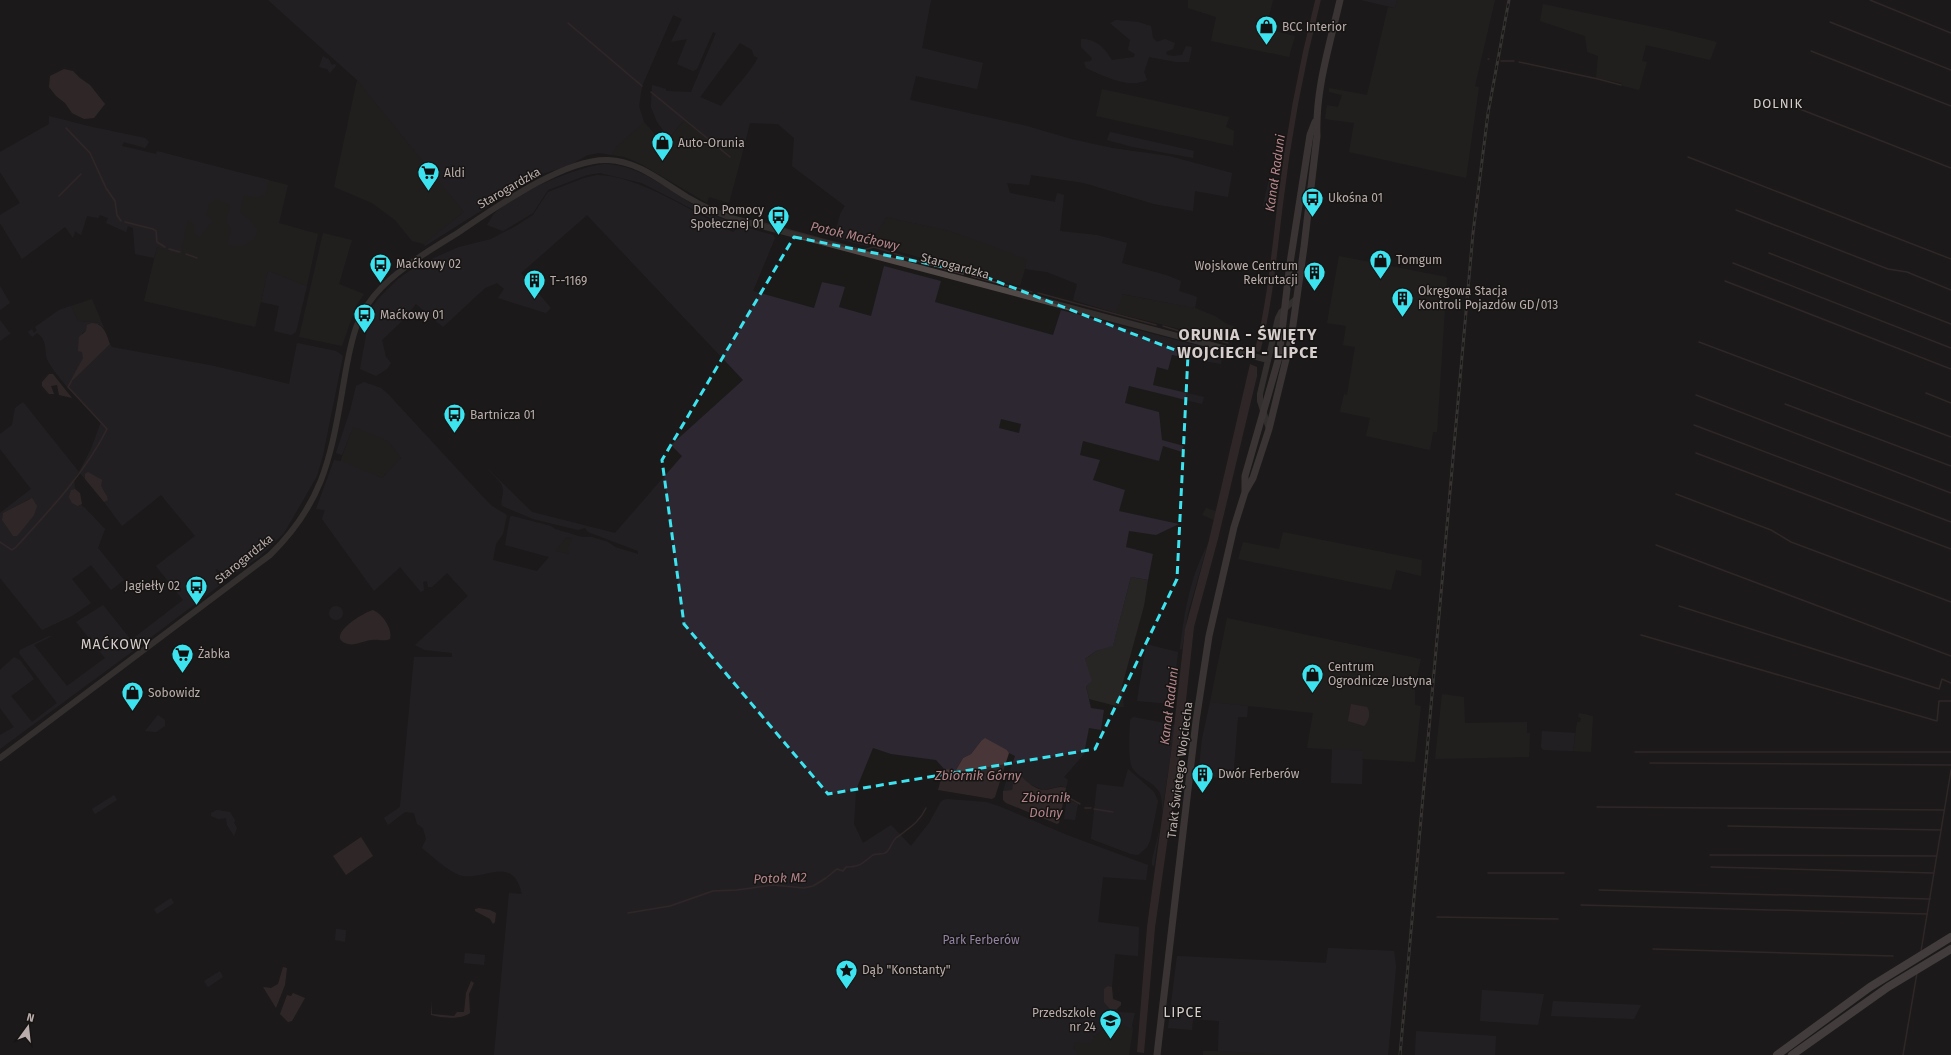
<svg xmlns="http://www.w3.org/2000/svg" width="1951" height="1055" font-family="'Fira Sans',sans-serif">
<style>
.built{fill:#282625}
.green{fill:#2c2730;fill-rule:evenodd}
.water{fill:#483638}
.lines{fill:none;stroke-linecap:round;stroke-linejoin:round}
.stream{stroke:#483638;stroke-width:1.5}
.canal{stroke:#483638;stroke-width:5.5}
.secondary{stroke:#504948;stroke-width:6}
.primary{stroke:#5f5756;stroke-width:7}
.highway{stroke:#716766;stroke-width:8}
.rail-casing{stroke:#595251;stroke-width:3}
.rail{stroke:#161514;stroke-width:1.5;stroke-dasharray:4.5;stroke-linecap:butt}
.marked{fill:none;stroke:#3de3ee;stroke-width:3;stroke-dasharray:8 5;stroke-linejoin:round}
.labels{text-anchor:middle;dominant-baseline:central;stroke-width:3;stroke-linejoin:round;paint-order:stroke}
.poi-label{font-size:12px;fill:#baadab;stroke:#161514;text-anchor:start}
.street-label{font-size:12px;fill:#baadab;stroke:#161514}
.park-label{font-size:12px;fill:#9283a4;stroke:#161514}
.neighbourhood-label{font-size:13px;letter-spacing:1px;fill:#d6cecc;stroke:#161514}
.water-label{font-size:13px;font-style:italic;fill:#b4848a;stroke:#161514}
.quarter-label{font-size:14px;letter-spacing:1px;fill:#d6cecc;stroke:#161514}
.district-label{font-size:16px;font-weight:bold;letter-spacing:1px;fill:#d6cecc;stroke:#161514}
</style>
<rect width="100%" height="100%" fill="#1b1a19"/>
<g class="built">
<polygon points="1188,0 1273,0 1266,29 1295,36 1289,57 1211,41 1216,17 1188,8"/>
<polygon points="1397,0 1495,0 1475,86 1479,87 1466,178 1349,152 1354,123 1325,119 1327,105 1338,107 1342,95 1329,92 1329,88 1367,95 1388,7 1395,8"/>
<polygon points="1543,4 1668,30 1717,42 1710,60 1646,45 1642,61 1647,62 1639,90 1623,86 1621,83 1596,78 1598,56 1587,52 1585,36 1540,21"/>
<polygon points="357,80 464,212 424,244 412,241 395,220 372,203 334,187"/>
<polygon points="1102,89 1229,117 1226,127 1234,131 1233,146 1096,116"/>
<polygon points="685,119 720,149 726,143 743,151 729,203 709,197 707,203 641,164 625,157 612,155 616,147 644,122 664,145"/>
<polygon points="201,163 288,185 279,223 318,234 307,286 268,271 255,327 144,301 157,247 180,253"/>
<polygon points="886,217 950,231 1028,259 1020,286 876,245 871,243"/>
<polygon points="323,233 352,240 339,284 364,294 356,306 342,346 299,337"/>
<polygon points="1339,256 1447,277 1437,432 1433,432 1430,450 1366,436 1370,418 1340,412 1344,394 1347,395 1355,347 1343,345 1346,326 1327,323"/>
<polygon points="1121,294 1195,308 1215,316 1227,324 1234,326 1232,342 1116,313"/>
<polygon points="92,299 102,323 78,321 71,306"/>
<polygon points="353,427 388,441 401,458 382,478 340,462"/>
<polygon points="1206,508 1216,511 1214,520 1202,515"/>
<polygon points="1283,532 1422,560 1421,576 1396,570 1391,590 1238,559 1243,542 1279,549"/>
<polygon points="567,537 574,538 570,554 555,551"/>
<polygon points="1131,577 1148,580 1144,606 1122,686 1124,707 1120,707 1089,699 1086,686 1085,659 1096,651 1113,645"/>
<polygon points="1227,618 1421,659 1415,686 1415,705 1421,706 1415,762 1363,759 1363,751 1307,748 1313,713 1210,702"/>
<polygon points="1442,694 1464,697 1465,723 1527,722 1527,733 1530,733 1529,757 1435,759"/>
<polygon points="1579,713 1593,716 1591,752 1573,751 1577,722 1580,722 1581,718 1578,717"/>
<polygon points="1106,1021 1133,1029 1129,1055 1077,1055 1077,1051 1073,1049 1075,1041 1093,1037 1105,1028"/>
<polygon points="1203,1051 1218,1051 1286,1055 1203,1055"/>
</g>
<g class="green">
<path d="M268 0H931L922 48 983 63 977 89 916 76 910 100 1027 126 1071 139 1112 148 1169 156 1232 173 1228 197 1195 191 1193 211 1154 204 1084 183 1031 175 1029 185 1007 183 1010 193 1055 202 1057 193 1064 195 1060 231 1097 235 1127 243 1122 263 1166 275 1181 281 1179 291 1197 297 1195 308 1122 294 1116 313 1073 300 1077 284 1047 272 1025 269 1027 259 950 231 886 217 871 243 876 245 866 246 834 238 840 214 845 206 792 166 794 138 778 124 750 123 743 151 726 143 720 150 685 119 669 138 657 122 651 107 652 85 666 89V91L691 92 716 33 713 32 697 69 693 71 677 64 687 39 671 42 682 19 673 15 642 86 639 106 644 122 616 147 612 155 599 153 588 155 566 167 538 175 425 246 424 244 464 212 357 80ZM740 43 752 50 754 56 758 58C749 74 733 90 721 106L700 97Z"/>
<polygon points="1361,0 1397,0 1395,8"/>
<path d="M1116 20 1138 22 1151 26 1153 38 1157 42 1165 39 1175 43 1173 49 1166 52 1167 55 1174 56 1182 55 1186 46 1192 47 1189 62H1176L1149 57 1144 72 1147 80C1128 89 1104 76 1086 68L1084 62 1091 61 1092 58 1081 47V39C1097 39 1104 48 1112 60L1134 57 1135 54 1128 50 1130 40 1110 23Z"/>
<polygon points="323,56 327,59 328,58 332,65 335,64 336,66 330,73 327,69 319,67"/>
<polygon points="49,116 88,126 145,138 149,142 145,148 124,142 122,146 156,154 157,151 269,180 265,194 258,197 243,195 240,213 250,220 257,230 254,239 241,246 227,245 232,228 226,223 231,205 217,199 209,203 206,214 212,221 200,237 194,233 194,224 188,220 180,254 157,247 154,258 135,254 133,228 128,226 126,232 106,223 108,218 100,215 98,218 87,216 81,235 75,231 73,238 65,227 22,259 0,223 0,215 20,203 0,172 0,152 49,124"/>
<polygon points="1110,132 1194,151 1193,158 1133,147 1107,140"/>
<path d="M603 164C639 164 668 190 697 207 711 215 725 220 740 224L733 230 642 183 600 173 587 175 548 190 533 213 503 231 487 225C490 221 492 215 496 212 517 192 575 168 603 164Z"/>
<path d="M597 175C638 175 695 214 733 232L741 226 773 235 775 238 753 291 814 308 822 282 845 287 839 307 871 316 884 266 941 281 935 302 1053 335 1061 310 1218 351 1223 353 1221 364 1172 355 1168 370 1157 367 1153 385 1204 397 1202 404 1129 386 1125 403 1159 412 1162 440 1184 446 1182 452 1163 446 1159 461 1083 441 1080 455 1100 460 1093 480 1125 490 1119 511 1179 524 1156 535 1129 531 1126 547 1153 554 1148 580 1131 577 1113 646 1096 651 1085 659 1092 681 1086 686 1091 708 1104 710 1101 730 1089 728 1084 754 1064 777 1068 780 1066 788 1061 786 1043 790 1025 782 1013 786 1012 790 1003 791 1015 756 1009 753 1007 750 981 741 971 754 963 758 956 770 944 769 936 760 891 754 873 748 856 790 854 824 863 843 891 825 911 846 929 823 940 803 943 800 947 799 986 802 1001 807 1067 835 1148 865 1146 880 1103 877 1098 922 1139 927 1138 956 1115 954 1112 987 1108 986 1110 1009H1117L1118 1012 1135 1013 1132 1025 1133 1029 1106 1021 1105 1028 1093 1037 1091 1043 1075 1042 1073 1049 1077 1051V1055H494L509 893 522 894C512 851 480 885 457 874 445 868 433 857 422 848L426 839 423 828 417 824 414 813 405 812 388 825 384 818 400 807 414 657H452V653L425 650 415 645 468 596 447 573 432 587H428L427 581 423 582 424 590 421 592 400 567 374 591 322 519 325 510 316 509 334 460 340 461 382 478 401 458 388 441 353 427 342 455 336 453 350 411 356 386 364 382 381 388 388 394 483 497 492 506 507 515 503 534 496 544 493 560 537 571 549 557 505 545 510 517 512 516 551 526 555 529 582 537H592L608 542 615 547 638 554V551L588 532 585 528 578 530 533 519 502 506C500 500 504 495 503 489 502 481 492 475 487 468L532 512 615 533 682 456 671 445 743 380 587 215 521 273 551 308 546 313 498 298 504 289 497 283 485 288 443 327 416 304 400 323 382 340 386 357 391 363 387 369 376 376 360 369 371 308 378 299 398 279 418 265 459 247 491 239 516 226 533 215 548 192 584 178ZM1001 419 1021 424 1019 433 999 428ZM567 537 573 538 568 549 570 554 555 551Z"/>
<polygon points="1269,179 1277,180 1275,208 1263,206"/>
<polygon points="268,271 307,286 296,332 291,335 274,331 279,306 261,302"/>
<polygon points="0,286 10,303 0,310"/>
<path d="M71 306 78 321 102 323 104 328 99 324 82 333 83 358 71 382 110 344 112 347 214 366 289 384 297 343 336 351 343 356 323 455 317 476 284 533 259 557 227 579 217 569 215 570 224 582 137 648 0 749V735L14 727 0 708V670L14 657 20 660 34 679 11 696 32 722 57 703 19 653 20 650 49 636H52L34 645 67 686 105 658 76 622 103 605 131 640 183 600 156 566 195 536 161 495 122 526 104 502 108 500C106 487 95 483 85 477V479L79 472 74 479 75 489 71 490 78 506 81 505 85 508 105 529 98 548 124 580 111 590 91 565 72 579 91 603 72 616 42 630 0 578V513L31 489 0 449V434L12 425 15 408 23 402 79 472 91 449 101 422C84 403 62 385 49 363 43 354 49 340 37 333L32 337 28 332 32 329 34 333 37 330 35 327 59 310ZM31 498 13 536 2 520 3 513Z"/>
<polygon points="0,320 9,332 11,333 0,341"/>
<path d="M1207 546 1188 613 1182 649H1180C1184 615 1190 577 1207 546Z"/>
<circle cx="336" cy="613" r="7"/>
<polygon points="1146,645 1150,645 1178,652 1172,704 1137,701"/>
<polygon points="1210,702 1248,706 1247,717 1238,717 1233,779 1198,776 1202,739"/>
<polygon points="158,715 165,720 165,726 156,732 145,731"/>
<path d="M1133 717 1175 725 1154 866 1152 865V860C1156 843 1165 814 1161 796 1159 784 1140 779 1133 769 1127 760 1130 731 1130 720Z"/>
<polygon points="1542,731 1575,733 1573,751 1543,750 1541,747"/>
<polygon points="1332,749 1363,751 1362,784 1331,783"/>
<polygon points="1128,769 1154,792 1158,801 1150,841 1147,847 1138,855 1131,854 1091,839 1097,784 1123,787"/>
<polygon points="114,795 117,800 95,814 92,809"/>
<polygon points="1067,799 1078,804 1075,820 1064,819"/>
<polygon points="217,810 230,812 235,820 234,823 237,828 234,836 227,825 226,818 218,819 211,816 211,813"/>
<polygon points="171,898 174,903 157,914 154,909"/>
<polygon points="336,929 346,930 345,942 335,940"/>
<polygon points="1328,948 1394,951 1396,967 1388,1055 1286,1055 1218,1051 1219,1021 1193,1019 1192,1030 1168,1028 1177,956 1326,963"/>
<polygon points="465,953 485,955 484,965 464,963"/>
<polygon points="220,971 223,977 208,987 204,981"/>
<polygon points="1482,990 1544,994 1538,1025 1480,1021"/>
<polygon points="1553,1001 1641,1005 1634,1019 1551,1016"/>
<polygon points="1416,1031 1496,1036 1495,1055 1415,1055"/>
</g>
<g class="water">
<polygon points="64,69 73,71 80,78 90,85 105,104 94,118 84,119 72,113 65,103 56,96 49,87 50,76"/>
<path d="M92 323C104 324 106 333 110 344L71 382H70L83 358 82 352 78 351 79 337 86 331 87 325Z"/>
<polygon points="1250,364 1257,367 1257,376 1218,539 1194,627 1181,746 1155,928 1144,1053 1137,1052 1147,927 1172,745 1185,629 1209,540"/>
<polygon points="49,374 53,374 72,398 59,395 57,385 51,386 54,394 49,394 42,386 42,382"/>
<polygon points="88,472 102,480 101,486 107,496 108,500 104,502 85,479 85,474"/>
<polygon points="75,489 80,493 82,504 78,506 72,503 69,497 71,490"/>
<polygon points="32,498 37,506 34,515 17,536 13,536 2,520 3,513"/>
<path d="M373 610C383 614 393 630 390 639 384 642 379 639 372 640 365 640 355 646 348 644 323 637 364 612 373 610Z"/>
<path d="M1351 704 1367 707C1371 713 1369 721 1364 726L1348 721Z"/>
<polygon points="985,738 1007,750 1009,753 995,797 992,799 938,790 944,769 956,770 963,758 971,754 981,741"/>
<path d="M1022 777C1026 782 1037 790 1044 790 1052 790 1058 785 1066 788L1059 823 1057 824 1006 803 1003 800V791L1012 790 1014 780Z"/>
<polygon points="361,837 373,856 346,875 333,856"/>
<polygon points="479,908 490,910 496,913 495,922 493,924 490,919 475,911 475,909"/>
<polygon points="283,967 287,968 285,985 276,1008 263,987 271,988 278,984"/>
<path d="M471 981 474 983 469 994 470 1013C461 1020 442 1018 431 1015L432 1000V1014L454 1016 457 1012H464L466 993Z"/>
<polygon points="1108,986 1112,987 1113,999 1121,1002 1121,1005 1117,1009 1110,1009 1104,1002 1104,989"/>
<polygon points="293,993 305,998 292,1021 288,1022 280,1014 287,995 291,996"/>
</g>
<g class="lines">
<g class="stream">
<polyline points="1870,0 1951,33"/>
<polyline points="1830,22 1951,70"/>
<polyline points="568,23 642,86"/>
<polyline points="1811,51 1951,106"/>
<polyline points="1488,59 1489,59"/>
<polyline points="1501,61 1514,61"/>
<polyline points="1519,62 1598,79 1621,85"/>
<polyline points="651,92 730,157"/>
<polyline points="1792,106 1951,168"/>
<polyline points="66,128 90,153 106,188 115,201 117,215 121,221"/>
<polyline points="1688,157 1951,259"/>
<polyline points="59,196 81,174"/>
<polyline points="1736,210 1888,269 1907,272 1951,290"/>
<polyline points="125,222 153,229 156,231 157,242 165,247"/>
<polyline points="760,222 863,250 874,247 921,262"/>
<polyline points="169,249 180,252"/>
<polyline points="1769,253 1951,324"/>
<polyline points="186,254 197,258"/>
<polyline points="1733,263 1951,348"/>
<polyline points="928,264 963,274"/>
<polyline points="972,276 1032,292"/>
<polyline points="1725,281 1951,369"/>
<polyline points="1038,293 1156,325"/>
<polyline points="1163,326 1186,333"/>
<polyline points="1192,334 1228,343"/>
<polyline points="1699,342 1951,437"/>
<polyline points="1926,393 1951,403"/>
<polyline points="1696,395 1951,493"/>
<polyline points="1785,404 1951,466"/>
<polyline points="1694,425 1951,522"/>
<polyline points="1696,453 1951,549"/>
<polyline points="1676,494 1771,530 1791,542 1951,602"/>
<path d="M0 542 12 550 16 547C49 511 85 473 107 429L68 387 71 382"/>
<polyline points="1656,545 1951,656"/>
<polyline points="1679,606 1939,689 1942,679 1951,683"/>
<polyline points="1641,635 1937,721 1939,701 1951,701"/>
<polyline points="1635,752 1951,752"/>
<polyline points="1650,763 1951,765"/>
<polyline points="1071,799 1080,804"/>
<polyline points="1597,807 1944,810"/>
<polyline points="1085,808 1091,808"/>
<polyline points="1094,809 1113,812"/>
<polyline points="1728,826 1941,830"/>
<polyline points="1710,855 1936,856"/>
<polyline points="1711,867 1933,873"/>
<polyline points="1488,873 1564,873"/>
<polyline points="1599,890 1930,899"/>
<polyline points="1581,905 1927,914"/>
<path d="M628 913 670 906 713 891 737 890 773 885 804 888 813 886 826 878 837 869 843 871 846 867C861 867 862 863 873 855 877 853 882 855 885 853 891 850 891 842 896 838 909 828 919 823 926 808"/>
<polyline points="1437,917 1558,919"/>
<polyline points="1653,949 1893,956"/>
<polyline points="1921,951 1951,770"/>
<polyline points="1903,1055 1917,973"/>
</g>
<path class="canal" d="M1258 349C1270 302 1274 254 1280 206 1288 137 1301 67 1318 0"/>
<g class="secondary">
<polyline points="1269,429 1260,401 1260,394 1278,318 1281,312 1297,298"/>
<path d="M0 758 270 555C321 505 330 462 342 393 346 370 349 346 357 325 363 310 371 298 382 287 403 266 430 250 456 234 492 210 564 158 608 160 638 161 662 182 687 197 701 205 715 212 731 218L1268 360"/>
</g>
<g class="primary">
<polyline points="1245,490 1245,476 1279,357 1290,263 1310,135 1315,122"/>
<path d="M1157 1055 1196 721 1209 636 1234 527 1245 492 1253 478 1269 429 1291 339 1304 247 1317 136C1315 90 1330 44 1340 0"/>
</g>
<g class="highway">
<polyline points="1777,1055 1870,987 1951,937"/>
<polyline points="1792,1055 1888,987 1951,949"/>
</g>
<defs>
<polyline id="rail" points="1400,1055 1473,233 1488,113 1509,0"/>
</defs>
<use href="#rail" class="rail-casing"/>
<use href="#rail" class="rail"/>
</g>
<path d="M0 0H1951V1055H0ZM794 237 975 273 1188 355 1177 579 1095 749 828 794 684 624 662 460Z" fill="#1b1a19" fill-opacity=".55" fill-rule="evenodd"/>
<path class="marked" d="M794 237 975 273 1188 355 1177 579 1095 749 828 794 684 624 662 460Z"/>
<defs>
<symbol id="shop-pin" viewBox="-11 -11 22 30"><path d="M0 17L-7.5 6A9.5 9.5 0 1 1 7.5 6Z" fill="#3de3ee" stroke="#161514"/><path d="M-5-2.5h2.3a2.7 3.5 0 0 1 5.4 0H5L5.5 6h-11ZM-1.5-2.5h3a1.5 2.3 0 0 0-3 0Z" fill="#111"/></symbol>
<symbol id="supermarket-pin" viewBox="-11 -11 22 30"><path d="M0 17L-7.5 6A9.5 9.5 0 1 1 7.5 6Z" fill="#3de3ee" stroke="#161514"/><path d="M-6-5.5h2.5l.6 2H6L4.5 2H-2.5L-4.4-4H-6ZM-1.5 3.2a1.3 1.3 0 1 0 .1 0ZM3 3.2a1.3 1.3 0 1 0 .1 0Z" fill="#111"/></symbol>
<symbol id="bus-pin" viewBox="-11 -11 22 30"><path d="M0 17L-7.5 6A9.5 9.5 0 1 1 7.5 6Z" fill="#3de3ee" stroke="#161514"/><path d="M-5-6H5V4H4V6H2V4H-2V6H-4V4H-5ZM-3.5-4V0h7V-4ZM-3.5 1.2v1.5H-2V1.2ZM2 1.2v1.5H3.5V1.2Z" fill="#111"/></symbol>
<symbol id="building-pin" viewBox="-11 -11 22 30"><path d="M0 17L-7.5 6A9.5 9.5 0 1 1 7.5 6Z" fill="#3de3ee" stroke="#161514"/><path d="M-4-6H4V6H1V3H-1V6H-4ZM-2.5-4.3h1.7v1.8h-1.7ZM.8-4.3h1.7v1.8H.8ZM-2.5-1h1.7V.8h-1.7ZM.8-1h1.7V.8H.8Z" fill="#111"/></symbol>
<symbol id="sight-pin" viewBox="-11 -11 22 30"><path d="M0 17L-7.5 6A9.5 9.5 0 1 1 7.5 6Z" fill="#3de3ee" stroke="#161514"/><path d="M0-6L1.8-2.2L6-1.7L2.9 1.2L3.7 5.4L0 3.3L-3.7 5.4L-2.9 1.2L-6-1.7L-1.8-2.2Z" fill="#111"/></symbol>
<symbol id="school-pin" viewBox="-11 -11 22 30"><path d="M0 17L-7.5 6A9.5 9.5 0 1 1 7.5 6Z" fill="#3de3ee" stroke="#161514"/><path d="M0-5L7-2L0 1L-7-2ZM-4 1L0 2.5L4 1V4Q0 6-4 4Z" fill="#111"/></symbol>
</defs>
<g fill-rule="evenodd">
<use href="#shop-pin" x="1254" y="14" width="25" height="34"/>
<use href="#shop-pin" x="650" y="130" width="25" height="34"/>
<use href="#supermarket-pin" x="416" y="160" width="25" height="34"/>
<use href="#bus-pin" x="1300" y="186" width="25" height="34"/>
<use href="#bus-pin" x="766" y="204" width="25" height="34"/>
<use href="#shop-pin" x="1368" y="248" width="25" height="34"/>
<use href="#bus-pin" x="368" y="252" width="25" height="34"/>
<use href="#building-pin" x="1302" y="260" width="25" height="34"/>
<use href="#building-pin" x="522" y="268" width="25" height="34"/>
<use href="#building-pin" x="1390" y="286" width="25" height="34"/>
<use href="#bus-pin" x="352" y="302" width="25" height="34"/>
<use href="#bus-pin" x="442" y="402" width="25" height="34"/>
<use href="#bus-pin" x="184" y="574" width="25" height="34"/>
<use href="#supermarket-pin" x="170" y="642" width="25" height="34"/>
<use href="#shop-pin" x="1300" y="662" width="25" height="34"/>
<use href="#shop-pin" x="120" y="680" width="25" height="34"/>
<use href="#building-pin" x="1190" y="762" width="25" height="34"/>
<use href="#sight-pin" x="834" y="958" width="25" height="34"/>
<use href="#school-pin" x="1098" y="1008" width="25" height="34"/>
</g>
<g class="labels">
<g class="poi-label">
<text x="1282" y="27">BCC Interior</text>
<text x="678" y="143">Auto-Orunia</text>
<text x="444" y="173">Aldi</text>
<text x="1328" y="198">Ukośna 01</text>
<text x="764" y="210" text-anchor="end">Dom Pomocy<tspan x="764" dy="14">Społecznej 01</tspan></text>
<text x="1396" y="260">Tomgum</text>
<text x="396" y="264">Maćkowy 02</text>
<text x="1298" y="266" text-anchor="end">Wojskowe Centrum<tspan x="1298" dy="14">Rekrutacji</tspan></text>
<text x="550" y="281">T--1169</text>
<text x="1418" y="291">Okręgowa Stacja<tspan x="1418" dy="14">Kontroli Pojazdów GD/013</tspan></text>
<text x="380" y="315">Maćkowy 01</text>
<text x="470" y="415">Bartnicza 01</text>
<text x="180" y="586" text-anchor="end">Jagiełły 02</text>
<text x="198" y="654">Żabka</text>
<text x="1328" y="667">Centrum<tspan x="1328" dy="14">Ogrodnicze Justyna</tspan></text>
<text x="148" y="693">Sobowidz</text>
<text x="1218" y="774">Dwór Ferberów</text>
<text x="862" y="970">Dąb "Konstanty"</text>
<text x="1096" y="1013" text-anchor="end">Przedszkole<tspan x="1096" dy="14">nr 24</tspan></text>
</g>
<g class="street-label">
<text transform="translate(509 188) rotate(-30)">Starogardzka</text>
<text transform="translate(955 266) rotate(15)">Starogardzka</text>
<text transform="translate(244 559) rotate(-39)">Starogardzka</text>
<text transform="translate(1180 770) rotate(-83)">Trakt Świętego Wojciecha</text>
</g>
<g class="park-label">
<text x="981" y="940">Park Ferberów</text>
</g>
<g class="neighbourhood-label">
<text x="1778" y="103">DOLNIK</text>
</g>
<g class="water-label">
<text transform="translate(1275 173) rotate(-82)">Kanał Raduni</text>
<text transform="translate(855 236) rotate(13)">Potok Maćkowy</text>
<text transform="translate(1169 706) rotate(-83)">Kanał Raduni</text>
<text x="978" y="775">Zbiornik Górny</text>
<text x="1046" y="797">Zbiornik<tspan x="1046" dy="15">Dolny</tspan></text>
<text transform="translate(780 878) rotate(-2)">Potok M2</text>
</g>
<g class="quarter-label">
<text x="116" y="644">MAĆKOWY</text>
<text x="1183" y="1012">LIPCE</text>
</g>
<g class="district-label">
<text x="1248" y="334">ORUNIA - ŚWIĘTY<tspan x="1248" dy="18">WOJCIECH - LIPCE</tspan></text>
</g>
</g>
<g transform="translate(28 1027) rotate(15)" stroke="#161514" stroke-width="3" paint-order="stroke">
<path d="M0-3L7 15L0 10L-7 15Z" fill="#baadab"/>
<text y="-6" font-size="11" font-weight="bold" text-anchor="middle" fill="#baadab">N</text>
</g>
</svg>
